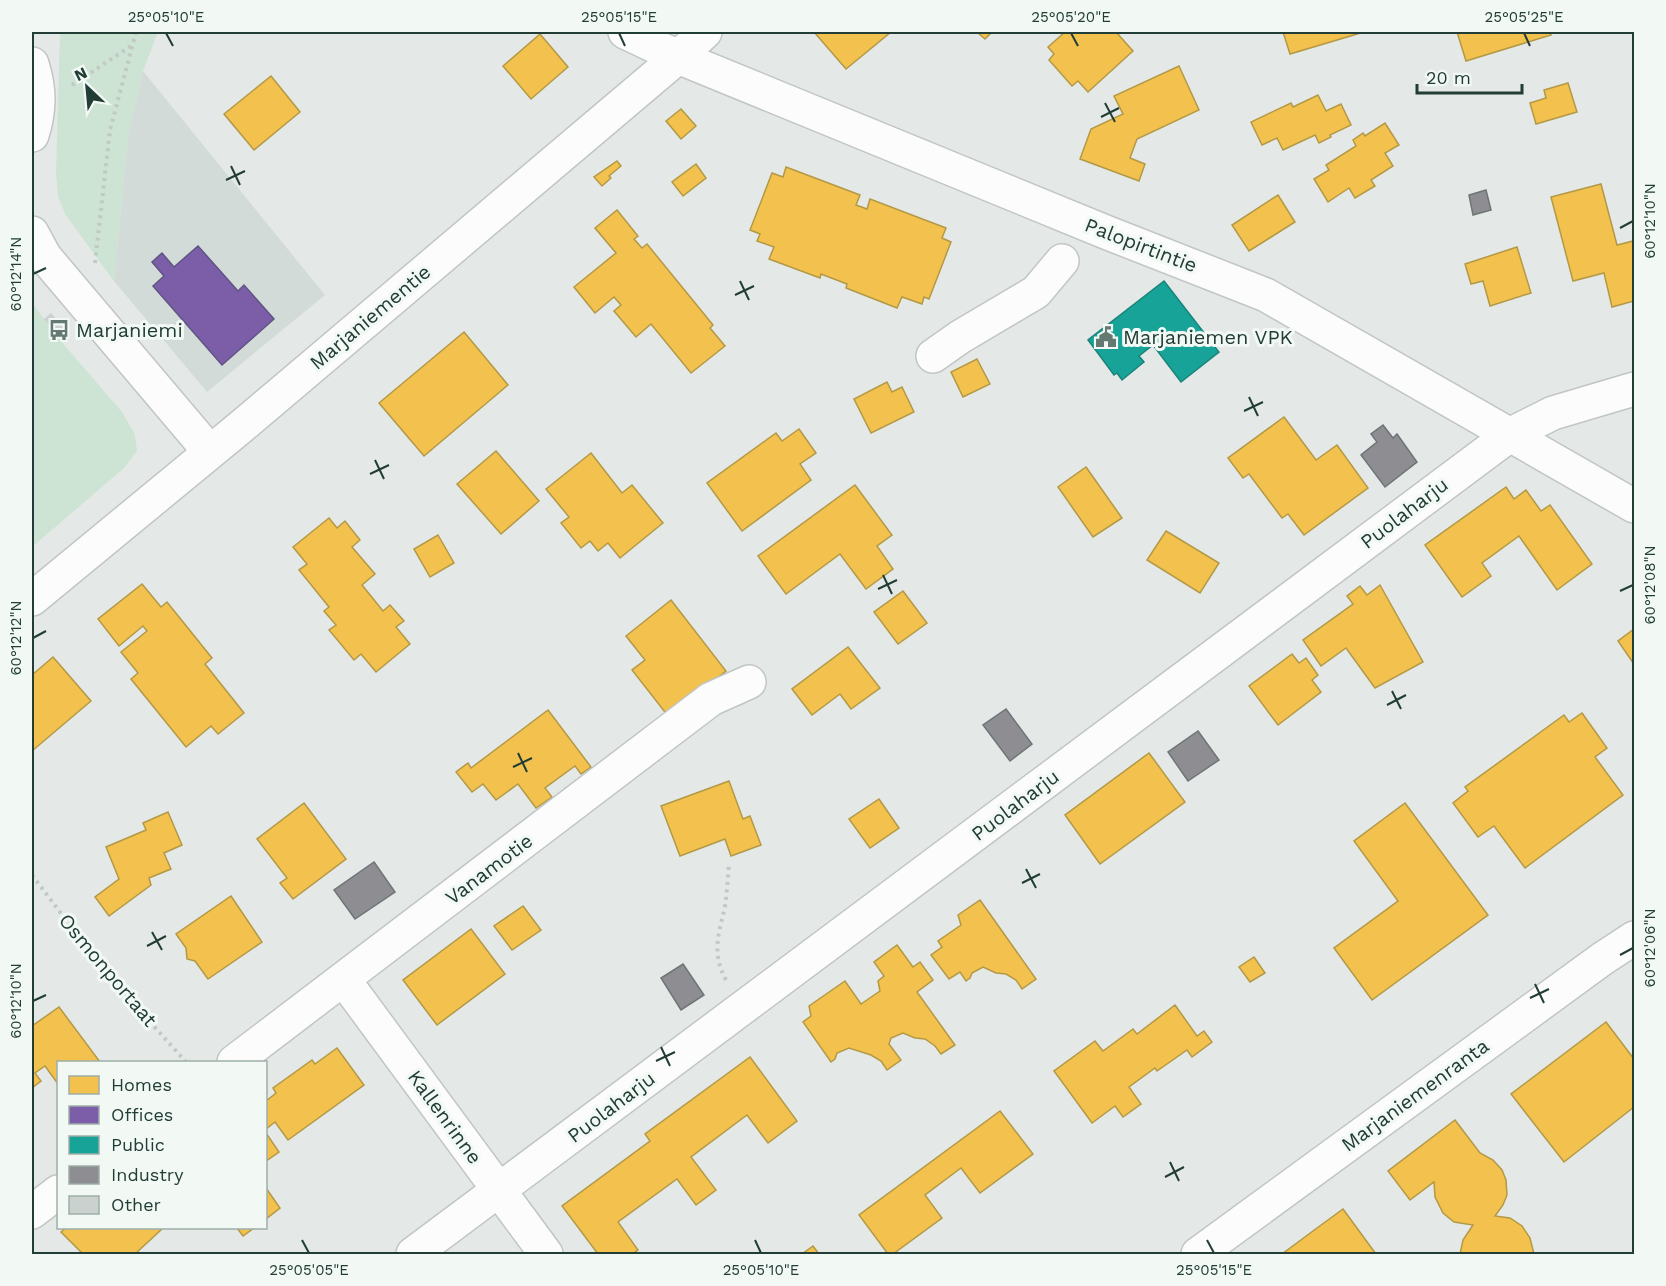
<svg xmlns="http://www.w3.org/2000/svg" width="1666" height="1286" font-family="'Work Sans',sans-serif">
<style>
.built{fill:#d2dbd7}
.green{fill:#cde3d3}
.homes{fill:#f2c14e;stroke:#b39946;stroke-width:1.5}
.offices{fill:#7b5ea7;stroke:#605485;stroke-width:1.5}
.public{fill:#17a398;stroke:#1a847a;stroke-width:1.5}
.industry{fill:#8d8d92;stroke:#6d7576;stroke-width:1.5}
.building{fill:#cbd1ce;stroke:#cdd2d0;stroke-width:1.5}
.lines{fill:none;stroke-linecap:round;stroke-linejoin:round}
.minor-casing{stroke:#c1c6c4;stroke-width:36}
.path{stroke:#c1c9c5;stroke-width:4;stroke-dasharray:3 4.5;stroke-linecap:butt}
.minor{stroke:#fbfcfb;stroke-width:33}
.ticks{fill:none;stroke:#213d35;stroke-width:2}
.labels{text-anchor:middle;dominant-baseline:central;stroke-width:6;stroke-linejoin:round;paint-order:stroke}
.street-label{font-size:20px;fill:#213d35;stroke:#f2f9f5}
.poi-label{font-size:20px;fill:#213d35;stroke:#f2f9f5;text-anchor:start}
.neatline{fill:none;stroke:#213d35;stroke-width:2}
.ticks-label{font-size:15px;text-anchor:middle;fill:#213d35}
</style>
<rect width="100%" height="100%" fill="#e4e9e7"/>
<polygon class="built" points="143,71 325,295 207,392 114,281 128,137"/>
<g class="green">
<polygon points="60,32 158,32 143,71 128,137 114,281 65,214 58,196 56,174"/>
<polygon points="32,303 59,339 122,412 135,435 137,451 124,468 32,547"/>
</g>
<g class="homes">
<polygon points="814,32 891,32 846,69"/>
<polygon points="977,32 992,32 985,39"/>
<polygon points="1065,32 1116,32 1133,51 1088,92 1078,81 1072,86 1049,60 1054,54 1048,47"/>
<polygon points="1283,32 1364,32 1290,54"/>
<polygon points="1457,32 1550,32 1551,35 1466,61"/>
<polygon points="540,34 568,67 531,99 503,66"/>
<polygon points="1179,66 1199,110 1137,139 1130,158 1145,164 1139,181 1080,159 1091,129 1123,114 1114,96"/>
<polygon points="271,76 300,112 254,150 224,114"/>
<polygon points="1568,83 1577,112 1536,124 1530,103 1546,98 1544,90"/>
<polygon points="1318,95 1326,111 1341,104 1351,125 1330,135 1331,137 1319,143 1315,135 1283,150 1277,138 1262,145 1251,122 1291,103 1293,107"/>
<polygon points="681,109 696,126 681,139 666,121"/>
<polygon points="1385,123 1399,145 1385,153 1393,166 1371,180 1375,186 1355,198 1349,188 1328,202 1314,179 1329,170 1326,165 1356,146 1353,140 1363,133 1365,136"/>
<polygon points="617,161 621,166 609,176 611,178 602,186 594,177"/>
<polygon points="696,164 706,178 683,196 672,182"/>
<polygon points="786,167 860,195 856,205 867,209 870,199 946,228 942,238 951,242 929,299 924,297 922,304 902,297 897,308 846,288 847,284 821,274 820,278 769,259 774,247 757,241 760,234 750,230 772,173 783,177"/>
<polygon points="1601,184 1617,245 1633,241 1634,248 1634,301 1612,307 1604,273 1573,281 1551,197"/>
<polygon points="1278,195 1295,222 1249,251 1232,225"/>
<polygon points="617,210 638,236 634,239 642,248 647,244 713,325 710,328 725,346 691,373 651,324 636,337 614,311 621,305 614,297 595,313 574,287 616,253 595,228"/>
<polygon points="1517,247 1531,293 1490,306 1483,281 1471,284 1465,264"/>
<polygon points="464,332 508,385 424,456 379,403"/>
<polygon points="977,359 990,384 963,397 951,372"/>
<polygon points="887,382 892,392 902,387 914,412 871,433 854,399"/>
<polygon points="1284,417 1316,460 1337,445 1368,488 1304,535 1288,514 1282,518 1249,474 1243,478 1228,458"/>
<polygon points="799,429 816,453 800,464 811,480 742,531 707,483 776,433 782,441"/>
<polygon points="496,451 539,501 501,534 457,484"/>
<polygon points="591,453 622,493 632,485 663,523 620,558 608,543 598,551 590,541 581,548 561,523 569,517 546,489"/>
<polygon points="1086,467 1122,518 1093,537 1058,487"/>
<polygon points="855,485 892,535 877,546 893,569 866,589 840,554 786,594 758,556"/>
<polygon points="1506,487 1514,499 1526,490 1541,511 1550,505 1592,564 1557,590 1519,536 1482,563 1491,576 1462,597 1425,545"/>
<polygon points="329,518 337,528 345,521 360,540 352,547 375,574 362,585 383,611 390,605 404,621 396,627 410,644 376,672 361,654 354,660 329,630 336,625 324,611 329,607 299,570 307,564 293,547"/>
<polygon points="1166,531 1219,563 1200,593 1147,560"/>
<polygon points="438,535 454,563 430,577 414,549"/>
<polygon points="142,584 161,607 167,602 212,658 205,664 244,713 218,734 211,726 186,747 131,679 138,673 121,652 147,631 143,626 119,646 98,619"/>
<polygon points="1380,585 1423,662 1375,688 1346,648 1321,666 1303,640 1353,604 1347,596 1360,586 1367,595"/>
<polygon points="903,591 927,623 898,644 874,612"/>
<polygon points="671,600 726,671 668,716 632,670 645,660 626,636"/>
<polygon points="1634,629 1634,664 1618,641"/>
<polygon points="848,647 880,688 851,709 840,694 812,715 792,689"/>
<polygon points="1292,654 1299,663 1306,658 1318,675 1312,680 1321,692 1278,725 1249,686"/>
<polygon points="53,657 91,701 32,751 32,675"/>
<polygon points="548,710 591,767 581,774 575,766 545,788 552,797 536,808 518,784 496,800 483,784 472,792 456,772 468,763 471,768"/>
<polygon points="1582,713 1607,748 1595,757 1623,795 1525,868 1494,826 1478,837 1453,803 1468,791 1465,787 1564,715 1569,722"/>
<polygon points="1149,753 1185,802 1100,864 1065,815"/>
<polygon points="729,781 743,819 750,816 761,845 731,856 725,839 680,856 661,806"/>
<polygon points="879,799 899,828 870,848 849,819"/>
<polygon points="304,803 346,859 293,899 280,883 287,878 257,839"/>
<polygon points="1405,803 1488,915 1372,1000 1334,948 1398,901 1354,841"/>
<polygon points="168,812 182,845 164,853 171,869 149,878 151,885 109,916 95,897 119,879 106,847 146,830 143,823"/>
<polygon points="231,896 262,942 208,979 195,961 187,959 186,948 176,934"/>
<polygon points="980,900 1036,979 1022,989 1016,980 1006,974 996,973 983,967 972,973 970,978 966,981 960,972 949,979 931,955 942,947 938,941 961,925 958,915"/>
<polygon points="523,906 541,930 512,950 494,926"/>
<polygon points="471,929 505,974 437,1025 403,980"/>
<polygon points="897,945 913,967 920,962 933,980 917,992 955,1045 941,1054 935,1046 925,1039 915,1038 903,1033 891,1038 889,1044 901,1060 887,1070 881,1061 871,1055 849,1048 837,1053 835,1059 831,1062 803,1022 811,1016 809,1006 845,981 861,1004 880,991 878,981 884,976 874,962"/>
<polygon points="1254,957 1265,973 1250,982 1239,967"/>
<polygon points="1175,1005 1197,1036 1204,1031 1212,1042 1192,1057 1187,1050 1157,1071 1155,1068 1129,1087 1141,1104 1123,1117 1115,1106 1092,1123 1054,1071 1095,1041 1103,1051 1133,1029 1137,1034"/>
<polygon points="59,1007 100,1062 58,1062 58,1084 45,1066 35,1073 41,1081 32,1088 32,1026"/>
<polygon points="1606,1022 1634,1059 1634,1107 1564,1162 1511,1094"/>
<polygon points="337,1048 364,1085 288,1140 275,1122 266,1129 266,1101 276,1093 273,1088 312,1060 315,1064"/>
<polygon points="750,1057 797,1121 768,1143 747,1115 691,1157 716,1190 696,1205 677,1179 618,1222 638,1250 632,1254 598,1254 562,1206 650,1141 645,1134"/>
<polygon points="1000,1111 1033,1154 980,1193 961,1168 925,1195 942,1218 893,1254 888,1254 859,1215"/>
<polygon points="1455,1120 1480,1153 1493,1160 1502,1170 1506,1180 1507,1195 1503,1205 1495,1216 1510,1218 1522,1226 1530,1238 1534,1254 1460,1254 1463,1240 1473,1225 1454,1222 1443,1213 1435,1197 1434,1182 1410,1200 1388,1171"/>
<polygon points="266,1133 279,1152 266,1161"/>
<polygon points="266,1188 280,1208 266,1219"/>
<polygon points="1343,1209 1376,1254 1282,1254 1317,1228"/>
<polygon points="66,1228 163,1228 135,1254 83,1254 61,1232"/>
<polygon points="237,1228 254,1228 243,1236"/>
<polygon points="813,1246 819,1254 802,1254"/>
</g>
<polygon class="offices" points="198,246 238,291 244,285 274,319 222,365 153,286 164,276 152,262 162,253 174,267"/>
<polygon class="public" points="1164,281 1219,352 1181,382 1153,345 1139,356 1144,362 1122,380 1117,373 1114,375 1088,340"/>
<g class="industry">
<polygon points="1486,190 1491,210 1473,215 1469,195"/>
<polygon points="1383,425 1393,438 1397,434 1417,462 1385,487 1361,455 1377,442 1371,434"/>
<polygon points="1006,709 1032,744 1010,761 983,725"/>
<polygon points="1198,731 1219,760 1188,781 1168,752"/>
<polygon points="374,862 395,892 355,919 334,890"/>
<polygon points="683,964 704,995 681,1010 661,978"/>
</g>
<polygon class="building" points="51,314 66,332 60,337 45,319"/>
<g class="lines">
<defs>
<g id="minor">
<polyline points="625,32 678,57 1108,233 1266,295 1634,506"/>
<path d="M32 64C40 89 40 110 32 135"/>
<polyline points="32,233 45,257 210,452"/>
<polyline points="933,356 960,337 1036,292 1062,261"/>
<polyline points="32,599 242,426 678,57 705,32"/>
<polyline points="344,980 546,1254"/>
<polyline points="234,1062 711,699 749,682"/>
<polyline points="32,1212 58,1192"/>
<polyline points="413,1254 1511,434 1553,413 1634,389"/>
<polyline points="1198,1254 1602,959 1634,938"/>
</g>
</defs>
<use href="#minor" class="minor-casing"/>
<g class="path">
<polyline points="72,85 131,46"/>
<polyline points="95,263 110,130 136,32"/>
<polyline points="32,875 106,973 186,1062"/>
<path d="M726 980C711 952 719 934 725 906 727 892 728 877 729 863"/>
</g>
<use href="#minor" class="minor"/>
</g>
<path class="ticks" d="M166 33 173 46M619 33 625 46M1071 33 1078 46M1524 33 1530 46M1105 103 1115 122M1101 117 1119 108M231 166 240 185M226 180 245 171M1620 228 1633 221M33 274 46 268M740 281 749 300M735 295 754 286M1249 397 1258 416M1244 411 1263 402M375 460 384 479M370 474 389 465M883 575 892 594M878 589 897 580M1620 591 1633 585M33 638 46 631M1392 691 1401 709M1387 705 1406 695M518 753 527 772M513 767 532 758M1026 869 1036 888M1022 883 1040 874M152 932 162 950M147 946 166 936M1620 955 1633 948M1535 984 1544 1003M1530 998 1549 989M33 1001 46 995M661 1047 670 1066M656 1061 675 1052M1170 1162 1179 1181M1165 1177 1184 1167M302 1240 309 1253M755 1240 761 1253M1207 1240 1214 1253"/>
<defs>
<symbol id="bus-bare" viewBox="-9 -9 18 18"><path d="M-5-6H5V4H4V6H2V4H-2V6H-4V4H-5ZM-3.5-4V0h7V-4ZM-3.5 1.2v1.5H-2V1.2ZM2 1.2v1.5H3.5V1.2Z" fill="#657973" stroke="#f2f9f5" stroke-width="2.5" paint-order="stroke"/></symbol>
<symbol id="civic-bare" viewBox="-9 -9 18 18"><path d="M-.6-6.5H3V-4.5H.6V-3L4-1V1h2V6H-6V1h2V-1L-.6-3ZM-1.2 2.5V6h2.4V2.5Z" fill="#657973" stroke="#f2f9f5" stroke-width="2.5" paint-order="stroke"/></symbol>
</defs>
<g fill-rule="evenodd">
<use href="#bus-bare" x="44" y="315" width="30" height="30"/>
<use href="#civic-bare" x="1091" y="322" width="30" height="30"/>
</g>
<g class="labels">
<g class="street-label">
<text transform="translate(1141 245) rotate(21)">Palopirtintie</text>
<text transform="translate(370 317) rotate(-40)">Marjaniementie</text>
<text transform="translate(1404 513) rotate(-37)">Puolaharju</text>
<text transform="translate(1015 805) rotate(-37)">Puolaharju</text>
<text transform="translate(489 869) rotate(-37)">Vanamotie</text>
<text transform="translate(108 970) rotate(50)">Osmonportaat</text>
<text transform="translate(1415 1095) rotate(-36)">Marjaniemenranta</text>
<text transform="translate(611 1107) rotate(-37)">Puolaharju</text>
<text transform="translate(445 1117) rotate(54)">Kallenrinne</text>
</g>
<g class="poi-label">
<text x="76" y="330">Marjaniemi</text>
<text x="1123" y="337">Marjaniemen VPK</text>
</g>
</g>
<rect width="1666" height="1286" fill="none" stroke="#f2f9f5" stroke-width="66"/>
<rect x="57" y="1061" width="210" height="168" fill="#f2f9f5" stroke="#9eaea8" stroke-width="1.5"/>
<rect x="69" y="1076" width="30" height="18" fill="#f2c14e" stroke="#9eaea8" stroke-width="1.5"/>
<text x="111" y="1091" font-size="18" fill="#213d35">Homes</text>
<rect x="69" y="1106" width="30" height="18" fill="#7b5ea7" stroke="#9eaea8" stroke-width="1.5"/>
<text x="111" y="1121" font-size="18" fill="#213d35">Offices</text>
<rect x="69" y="1136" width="30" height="18" fill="#17a398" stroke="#9eaea8" stroke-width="1.5"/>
<text x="111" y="1151" font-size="18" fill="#213d35">Public</text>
<rect x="69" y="1166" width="30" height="18" fill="#8d8d92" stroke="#9eaea8" stroke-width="1.5"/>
<text x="111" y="1181" font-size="18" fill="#213d35">Industry</text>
<rect x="69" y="1196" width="30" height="18" fill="#cbd1ce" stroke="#9eaea8" stroke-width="1.5"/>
<text x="111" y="1211" font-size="18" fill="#213d35">Other</text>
<g transform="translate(87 87) rotate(334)" stroke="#f2f9f5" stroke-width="4.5" paint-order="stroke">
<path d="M0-4.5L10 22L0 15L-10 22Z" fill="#213d35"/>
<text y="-9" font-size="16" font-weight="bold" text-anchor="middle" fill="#213d35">N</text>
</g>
<path d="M1417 84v9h105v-9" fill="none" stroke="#213d35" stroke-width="3"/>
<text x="1426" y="84" font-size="18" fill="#213d35" stroke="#f2f9f5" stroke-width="4.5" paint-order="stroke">20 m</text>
<rect x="33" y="33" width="1600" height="1220" class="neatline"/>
<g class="ticks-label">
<text x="166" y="22">25°05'10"E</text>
<text x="619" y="22">25°05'15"E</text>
<text x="1071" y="22">25°05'20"E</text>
<text x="1524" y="22">25°05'25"E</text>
<text transform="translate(1650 221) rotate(-90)" y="5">60°12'10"N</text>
<text transform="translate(16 274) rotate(-90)" y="5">60°12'14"N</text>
<text transform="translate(1650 585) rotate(-90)" y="5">60°12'08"N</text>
<text transform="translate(16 638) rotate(-90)" y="5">60°12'12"N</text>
<text transform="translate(1650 948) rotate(-90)" y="5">60°12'06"N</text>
<text transform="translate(16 1001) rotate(-90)" y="5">60°12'10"N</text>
<text x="309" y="1275">25°05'05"E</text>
<text x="761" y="1275">25°05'10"E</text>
<text x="1214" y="1275">25°05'15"E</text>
</g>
</svg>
